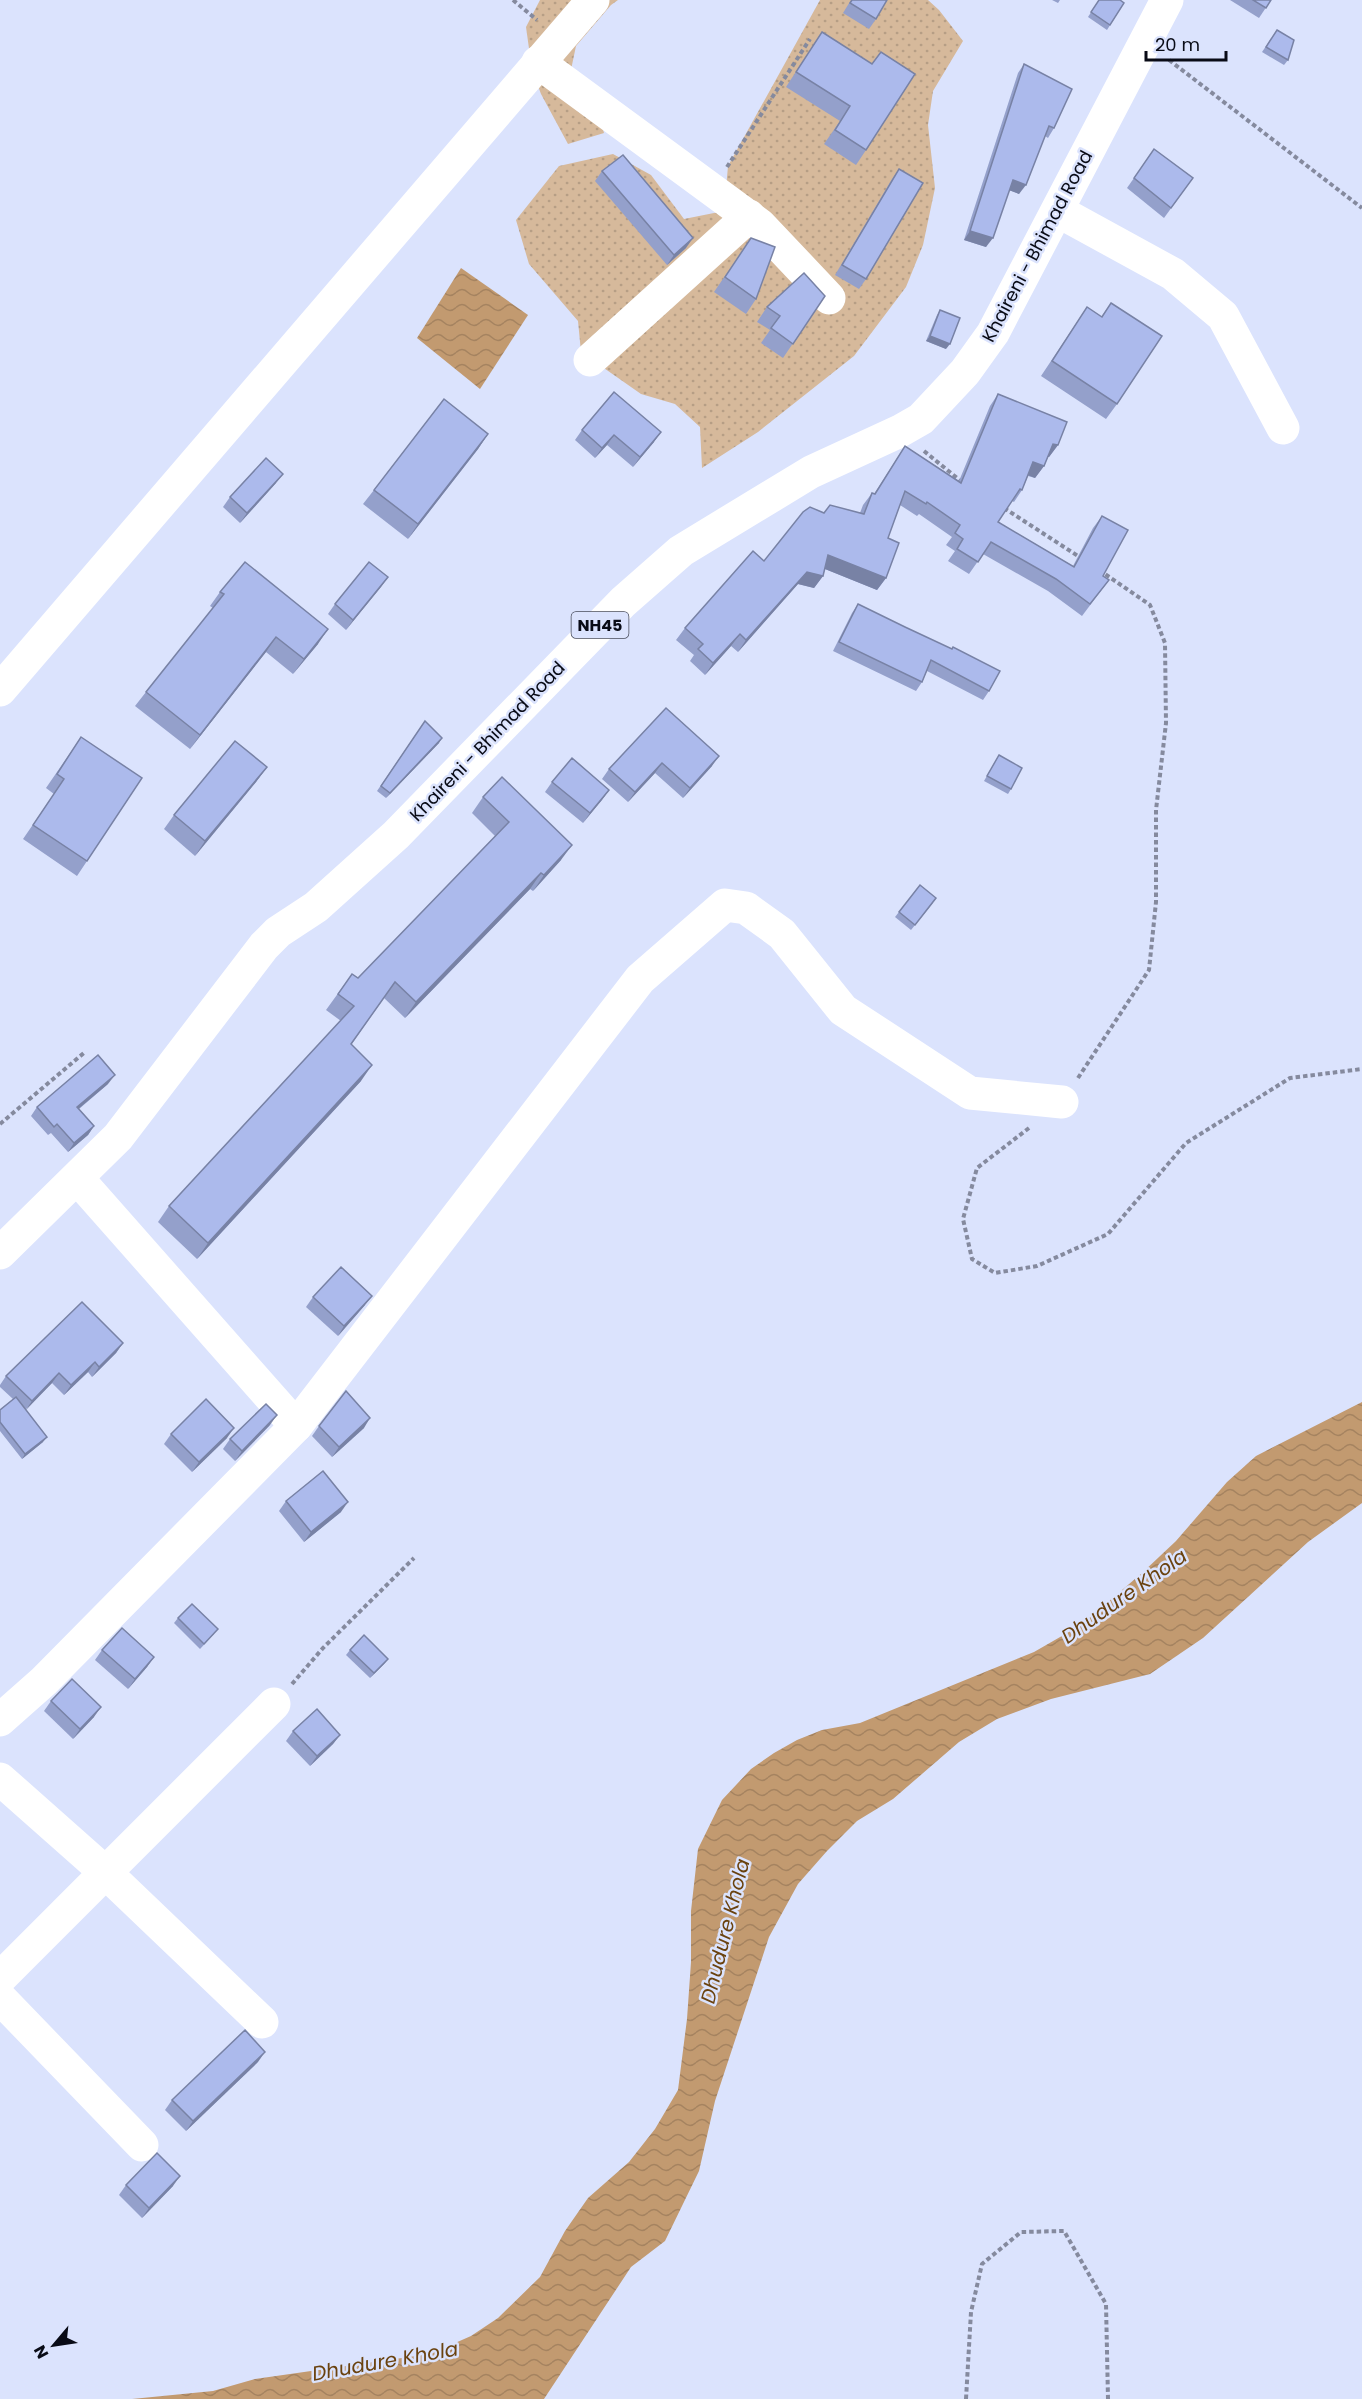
<svg xmlns="http://www.w3.org/2000/svg" width="1362" height="2399" font-family="Poppins,sans-serif">
<style>
.green{fill:url(#green-dots)}
.water{fill:url(#water-waves)}
.lines{fill:none;stroke-linecap:round;stroke-linejoin:round}
.path{stroke:#858a9e;stroke-width:4;stroke-dasharray:4.5 3;stroke-linecap:butt}
.minor{stroke:#fff;stroke-width:33}
.major{stroke:#fff;stroke-width:33}
.wall{fill:#94a0cb}
.shaded-wall{fill:#7882a5}
.building{fill:#acbaec;stroke:#7882a5;stroke-width:1.5}
.labels{text-anchor:middle;dominant-baseline:central;stroke-width:5;stroke-linejoin:round;paint-order:stroke}
.shield{fill:#dbe3fd;stroke:#484c5b;stroke-width:1.5}
.shield-label{font-size:16px;font-weight:bold;fill:#090b16}
.street-label{font-size:18px;fill:#090b16;stroke:#dbe3fd}
.water-label{font-size:20px;font-style:italic;fill:#6a420f;stroke:#dbe3fd}
</style>
<defs>
<pattern id="green-dots" width="8" height="8" patternUnits="userSpaceOnUse" patternTransform="scale(1.5)"><rect width="8" height="8" fill="#d6b99b"/><path d="M2 2h.1M6 6h.1" fill="none" stroke="#b69e85" stroke-width="1.8" stroke-linecap="round"/></pattern>
<pattern id="water-waves" width="16" height="10" patternUnits="userSpaceOnUse" patternTransform="scale(1.5)"><rect width="16" height="10" fill="#c29a70"/><path d="M0 5q4-4 8 0t8 0" fill="none" stroke="#a58360"/></pattern>
</defs>
<rect width="100%" height="100%" fill="#dbe3fd"/>
<g class="green">
<polygon points="540,0 618,0 611,5 576,46 568,84 596,104 604,133 568,144 541,94 532,70 526,27"/>
<polygon points="820,0 928,0 939,10 963,41 933,91 928,125 935,188 923,245 906,287 854,356 758,432 702,468 700,427 675,404 641,394 581,352 578,321 529,264 516,220 559,166 613,154 651,175 684,219 724,211 728,166"/>
</g>
<g class="water">
<polygon points="461,268 528,315 480,389 417,338"/>
<polygon points="1362,1402 1362,1503 1308,1542 1203,1638 1150,1674 1051,1699 997,1719 959,1742 893,1799 857,1821 827,1851 798,1884 769,1937 715,2101 699,2171 665,2241 631,2267 544,2399 132,2399 213,2391 255,2379 430,2354 471,2336 498,2318 540,2277 565,2231 588,2198 629,2162 655,2129 678,2090 687,2019 691,1962 691,1911 698,1849 722,1800 751,1769 774,1753 797,1740 822,1730 860,1723 1034,1652 1081,1625 1142,1573 1176,1541 1227,1482 1256,1456"/>
</g>
<g class="lines">
<g class="path">
<polyline points="513,0 537,20"/>
<polyline points="1169,60 1362,208"/>
<polyline points="727,167 810,39"/>
<polyline points="924,451 962,482"/>
<polyline points="1004,508 1081,558"/>
<polyline points="1078,1078 1149,970 1156,902 1156,810 1166,723 1165,643 1150,605 1102,572"/>
<polyline points="0,1124 85,1052"/>
<polyline points="1029,1128 977,1168 963,1219 972,1259 995,1273 1037,1266 1108,1234 1186,1143 1290,1078 1362,1069"/>
<polyline points="292,1684 323,1648 414,1558"/>
<polyline points="966,2399 971,2312 982,2264 1021,2232 1064,2231 1106,2304 1108,2399"/>
</g>
<g class="minor">
<polyline points="538,62 760,225 829,298"/>
<polyline points="1058,211 1173,274 1223,316 1283,428"/>
<polyline points="590,360 749,216"/>
<polyline points="0,690 593,0"/>
<polyline points="296,1426 640,979 725,905 746,908 782,934 843,1010 970,1093 1062,1102"/>
<polyline points="0,1720 44,1681 296,1426 78,1179"/>
<polyline points="0,1779 105,1872 262,2022"/>
<polyline points="0,1978 274,1704"/>
<polyline points="0,1998 142,2145"/>
</g>
<polyline class="major" points="0,1253 118,1137 264,946 278,932 316,907 396,835 623,602 681,551 811,472 900,431 921,419 965,372 993,333 1167,0"/>
</g>
<g class="wall">
<polygon points="851,0 876,19 869,29 843,13"/>
<polygon points="1052,0 1060,0 1058,3"/>
<polygon points="1099,0 1124,3 1107,30 1088,17"/>
<polygon points="1230,0 1271,0 1259,18"/>
<polygon points="1277,30 1288,60 1284,65 1262,52"/>
<polygon points="822,32 872,64 881,52 866,150 856,165 824,144 840,121 786,87"/>
<polygon points="1024,64 1054,128 1048,138 1045,136 1019,194 1009,190 986,247 964,240 1018,73"/>
<polygon points="899,169 866,279 859,289 835,275 892,179"/>
<polygon points="602,171 686,248 667,265 595,181"/>
<polygon points="1134,178 1193,178 1164,218 1127,188"/>
<polygon points="751,238 756,299 746,314 714,292"/>
<polygon points="825,296 783,358 761,343 770,330 757,322 767,307"/>
<polygon points="1111,303 1117,404 1106,419 1041,376 1087,307 1101,317"/>
<polygon points="940,310 946,349 926,341 937,315"/>
<polygon points="614,392 654,442 633,467 607,445 595,458 575,440 582,430"/>
<polygon points="998,394 1058,445 1049,457 1048,457 1044,466 1035,478 1028,476 1022,490 1014,502 1012,501 998,522 1073,566 1093,528 1102,516 1103,576 1109,580 1082,616 1048,591 983,554 969,574 948,561 955,551 946,545 952,537 919,514 917,516 900,505 888,538 886,578 877,590 825,569 823,576 814,588 798,584 738,652 731,646 705,675 690,661 694,655 676,640 685,628 764,561 824,513 860,513 863,505 872,493 874,494 905,446 959,481 990,406"/>
<polygon points="488,434 478,449 408,539 363,504 374,490"/>
<polygon points="276,483 240,523 223,507 230,497"/>
<polygon points="388,577 346,630 328,614 335,604"/>
<polygon points="220,592 318,644 293,674 266,652 190,749 135,706 146,692 213,608 210,606"/>
<polygon points="858,604 989,691 983,700 927,671 922,682 916,691 833,651 852,613"/>
<polygon points="666,708 712,766 683,798 655,773 628,802 602,779 609,769"/>
<polygon points="425,721 439,743 386,798 377,791"/>
<polygon points="81,737 87,861 77,876 23,839 54,794 46,788"/>
<polygon points="999,755 1011,789 1008,794 984,781"/>
<polygon points="267,767 256,782 195,856 164,829 174,815"/>
<polygon points="552,782 609,790 583,823 545,792"/>
<polygon points="483,797 561,860 533,891 530,889 405,1018 384,998 351,1045 361,1081 197,1259 158,1222 169,1206 341,1021 326,1010 352,974 358,978 495,836 472,813"/>
<polygon points="933,903 911,930 895,917 899,912"/>
<polygon points="108,1084 79,1109 94,1126 88,1135 68,1152 51,1133 48,1135 31,1116 37,1107"/>
<polygon points="313,1297 365,1305 338,1336 306,1307"/>
<polygon points="123,1343 116,1353 92,1377 88,1372 64,1395 52,1383 25,1410 43,1442 22,1459 0,1431 0,1410 13,1399 0,1387 0,1385 6,1376"/>
<polygon points="270,1425 235,1461 223,1449 230,1439"/>
<polygon points="319,1426 364,1428 332,1457 312,1436"/>
<polygon points="171,1434 227,1438 192,1472 164,1444"/>
<polygon points="286,1501 341,1512 304,1542 279,1511"/>
<polygon points="178,1618 214,1634 200,1649 174,1623"/>
<polygon points="102,1650 154,1657 147,1667 128,1689 95,1660"/>
<polygon points="350,1650 388,1659 384,1664 370,1678 346,1655"/>
<polygon points="51,1701 94,1717 73,1739 44,1711"/>
<polygon points="293,1731 340,1735 333,1744 310,1766 286,1741"/>
<polygon points="258,2062 186,2131 165,2110 172,2100"/>
<polygon points="126,2185 173,2186 142,2218 119,2195"/>
</g>
<g class="shaded-wall">
<polygon points="1013,180 1026,185 1019,194 1006,189"/>
<polygon points="970,231 993,238 986,247 964,240"/>
<polygon points="693,238 686,248 667,265 674,255"/>
<polygon points="930,336 950,344 946,349 926,341"/>
<polygon points="661,432 654,442 633,467 640,457"/>
<polygon points="488,434 478,449 408,539 418,524"/>
<polygon points="614,435 607,445 595,458 602,448"/>
<polygon points="1053,444 1058,445 1049,457 1044,456"/>
<polygon points="1033,462 1044,466 1035,478 1025,474"/>
<polygon points="283,474 276,483 240,523 247,513"/>
<polygon points="828,555 886,578 877,590 820,567"/>
<polygon points="807,572 823,576 814,588 798,584 738,652 746,640"/>
<polygon points="388,577 381,587 346,630 353,620"/>
<polygon points="328,629 318,644 293,674 304,659"/>
<polygon points="740,634 731,646 705,675 713,663"/>
<polygon points="276,637 266,652 190,749 200,735"/>
<polygon points="442,738 439,743 386,798 390,793"/>
<polygon points="719,756 712,766 683,798 690,788"/>
<polygon points="662,763 655,773 628,802 635,792"/>
<polygon points="267,767 256,782 195,856 205,841"/>
<polygon points="609,790 602,800 583,823 590,813"/>
<polygon points="572,845 561,860 533,891 544,875"/>
<polygon points="541,873 530,889 405,1018 416,1002"/>
<polygon points="372,1065 361,1081 197,1259 208,1243"/>
<polygon points="115,1075 108,1084 71,1115 77,1107"/>
<polygon points="94,1126 88,1135 68,1152 74,1143"/>
<polygon points="372,1296 365,1305 338,1336 344,1326"/>
<polygon points="123,1343 116,1353 92,1377 99,1367"/>
<polygon points="95,1362 88,1372 64,1395 71,1385"/>
<polygon points="59,1373 52,1383 25,1411 32,1401"/>
<polygon points="277,1415 270,1425 235,1461 242,1451"/>
<polygon points="370,1418 364,1428 332,1457 339,1447"/>
<polygon points="234,1428 227,1438 192,1472 199,1462"/>
<polygon points="47,1437 43,1442 22,1459 25,1454"/>
<polygon points="348,1502 341,1512 304,1542 311,1532"/>
<polygon points="154,1657 147,1667 128,1689 135,1679"/>
<polygon points="388,1659 384,1664 370,1678 374,1673"/>
<polygon points="101,1707 94,1717 73,1739 80,1729"/>
<polygon points="340,1735 333,1744 310,1766 317,1756"/>
<polygon points="265,2052 258,2062 186,2131 193,2121"/>
<polygon points="180,2176 173,2186 142,2218 149,2208"/>
</g>
<g class="building">
<polygon points="852,0 887,0 876,19 850,3"/>
<polygon points="1099,0 1120,0 1124,3 1110,25 1091,12"/>
<polygon points="1253,0 1271,0 1266,8"/>
<polygon points="1277,30 1294,40 1288,60 1266,47"/>
<polygon points="822,32 872,64 881,52 915,74 866,150 835,130 850,106 796,72"/>
<polygon points="1024,64 1072,89 1054,128 1049,126 1026,185 1013,180 993,238 970,231"/>
<polygon points="1154,149 1193,178 1171,208 1134,178"/>
<polygon points="623,155 693,238 674,255 602,171"/>
<polygon points="899,169 923,183 866,279 842,265"/>
<polygon points="751,238 775,247 756,299 725,277"/>
<polygon points="804,273 825,296 793,344 771,328 780,316 767,307"/>
<polygon points="1111,303 1162,336 1117,404 1052,361 1087,307 1102,317"/>
<polygon points="940,310 960,318 950,344 930,336"/>
<polygon points="614,392 661,432 640,457 614,435 602,448 582,430"/>
<polygon points="998,394 1067,422 1058,445 1053,444 1044,466 1033,462 1022,490 1020,489 998,522 1074,567 1102,516 1128,530 1103,576 1109,580 1090,604 1056,579 991,542 978,562 957,549 963,539 955,533 960,525 927,502 926,504 905,491 888,538 899,543 886,578 828,555 823,576 807,572 746,640 740,634 713,663 698,649 703,644 685,628 753,551 764,561 803,512 810,507 824,513 830,505 864,514 872,493 875,494 905,446 961,483"/>
<polygon points="444,399 488,434 418,524 374,490"/>
<polygon points="266,458 283,474 247,513 230,497"/>
<polygon points="245,562 328,629 304,659 276,637 200,735 146,692 224,594 220,592"/>
<polygon points="369,562 388,577 353,620 335,604"/>
<polygon points="858,604 905,627 952,649 953,647 1000,671 989,691 931,660 922,682 839,642"/>
<polygon points="666,708 719,756 690,788 662,763 635,792 609,769"/>
<polygon points="425,721 442,738 390,793 381,786"/>
<polygon points="81,737 142,778 87,861 33,825 64,779 57,774"/>
<polygon points="235,741 267,767 205,841 174,815"/>
<polygon points="999,755 1022,768 1011,789 987,776"/>
<polygon points="572,758 609,790 590,813 552,782"/>
<polygon points="502,777 572,845 544,875 541,873 416,1002 395,982 351,1044 372,1065 208,1243 169,1206 354,1006 338,994 352,974 358,978 509,822 483,797"/>
<polygon points="920,885 936,898 915,925 899,912"/>
<polygon points="98,1055 115,1075 77,1107 94,1126 74,1143 57,1124 54,1127 37,1107"/>
<polygon points="341,1267 372,1296 344,1326 313,1297"/>
<polygon points="82,1302 123,1343 99,1367 95,1362 71,1385 59,1373 32,1401 6,1376"/>
<polygon points="346,1391 370,1418 339,1447 319,1426"/>
<polygon points="16,1397 47,1437 25,1454 0,1422 0,1410"/>
<polygon points="206,1399 234,1428 199,1462 171,1434"/>
<polygon points="266,1404 277,1415 242,1451 230,1439"/>
<polygon points="323,1471 348,1502 311,1532 286,1501"/>
<polygon points="192,1604 218,1629 204,1644 178,1618"/>
<polygon points="122,1628 154,1657 135,1679 102,1650"/>
<polygon points="364,1635 388,1659 374,1673 350,1650"/>
<polygon points="72,1679 101,1707 80,1729 51,1701"/>
<polygon points="317,1709 340,1735 317,1756 293,1731"/>
<polygon points="245,2030 265,2052 193,2121 172,2100"/>
<polygon points="157,2153 180,2176 149,2208 126,2185"/>
</g>
<g class="labels">
<rect class="shield" x="571.5" y="612" width="57" height="26" rx="4.5"/>
<g class="shield-label">
<text x="600" y="625">NH45</text>
</g>
<g class="street-label">
<text transform="translate(1037 246) rotate(-62)">Khaireni - Bhimad Road</text>
<text transform="translate(487 741) rotate(-46)">Khaireni - Bhimad Road</text>
</g>
<g class="water-label">
<text transform="translate(1124 1596) rotate(-35)">Dhudure Khola</text>
<text transform="translate(725 1931) rotate(-76)">Dhudure Khola</text>
<text transform="translate(385 2361) rotate(-10)">Dhudure Khola</text>
</g>
</g>
<g transform="translate(54 2345) rotate(241)" stroke="#dbe3fd" stroke-width="4.5" paint-order="stroke">
<path d="M0-4.5L10 22L0 15L-10 22Z" fill="#090b16"/>
<text y="-9" font-size="16" font-weight="bold" text-anchor="middle" fill="#090b16">N</text>
</g>
<path d="M1146 51v9h80v-9" fill="none" stroke="#090b16" stroke-width="3"/>
<text x="1155" y="51" font-size="18" fill="#090b16" stroke="#dbe3fd" stroke-width="4.5" paint-order="stroke">20 m</text>
</svg>
